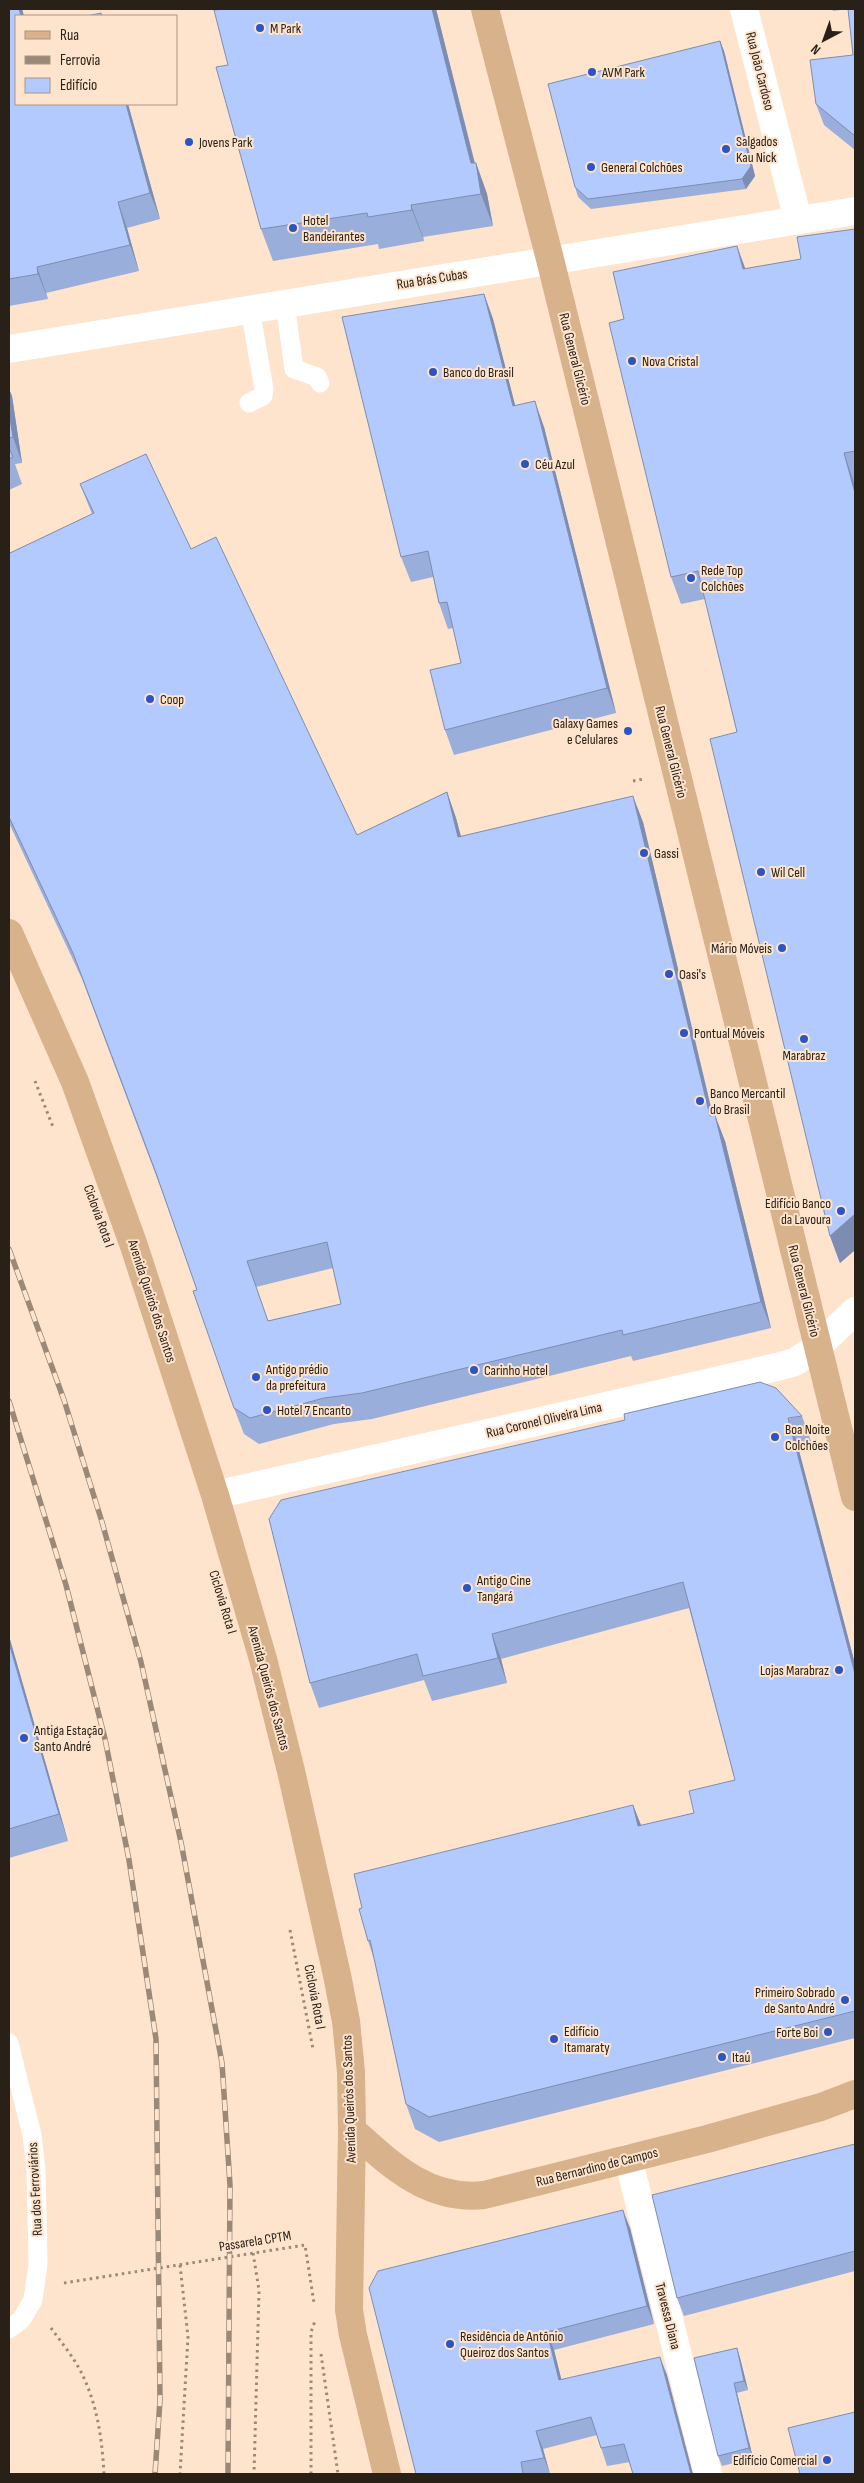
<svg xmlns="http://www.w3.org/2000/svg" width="864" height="2483" font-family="'Sofia Sans Condensed',sans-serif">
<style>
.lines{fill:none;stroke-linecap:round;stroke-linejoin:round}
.path{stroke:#9b8978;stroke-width:3;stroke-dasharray:2.5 4;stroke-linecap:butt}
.service{stroke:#fff;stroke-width:19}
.pedestrian{stroke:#fff;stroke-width:28}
.minor{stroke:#fff;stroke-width:28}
.primary{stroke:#d7b28b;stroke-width:28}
.rail-casing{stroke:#9a8878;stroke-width:5.5}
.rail{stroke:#fee4cc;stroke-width:4;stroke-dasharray:11;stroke-linecap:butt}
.wall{fill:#99aeda;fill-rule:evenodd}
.shaded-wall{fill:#7d8db2}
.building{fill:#b2cafe;stroke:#7d8db2;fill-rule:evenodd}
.poi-dot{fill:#2d54c3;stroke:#fee4cc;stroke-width:2}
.labels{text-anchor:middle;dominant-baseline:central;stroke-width:4;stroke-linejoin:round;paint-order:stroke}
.poi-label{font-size:14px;fill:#292018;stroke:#fee4cc;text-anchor:start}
.street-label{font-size:14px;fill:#292018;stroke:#fee4cc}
</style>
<rect width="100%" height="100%" fill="#fee4cc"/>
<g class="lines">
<g class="path">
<polyline points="633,781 644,779"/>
<polyline points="35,1081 53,1127"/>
<polyline points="290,1930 313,2049"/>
<polyline points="253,2253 259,2290 254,2474"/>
<polyline points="180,2265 188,2337 180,2474"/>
<polyline points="64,2283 305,2245 314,2303"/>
<path d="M51 2328C62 2343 75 2359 83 2376 98 2408 102 2440 104 2474"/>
<polyline points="321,2354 338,2474"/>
<polyline points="311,2474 311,2332 315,2321"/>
</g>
<g class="service">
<polyline points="285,303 294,369 317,377 320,383"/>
<polyline points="249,403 263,396 264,389 250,309"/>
<polyline points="9,2043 32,2135 36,2169 38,2264 33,2300 21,2320 9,2329"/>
</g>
<g class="pedestrian">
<polyline points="817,1347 855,1311"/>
<polyline points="628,2158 708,2474"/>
</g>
<g class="minor">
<polyline points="744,9 798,220"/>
<polyline points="9,349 855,211"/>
<polyline points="215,1495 777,1367 795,1362 817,1347"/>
</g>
<g class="primary">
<polyline points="485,9 550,259 855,1497"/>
<polyline points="9,933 75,1082 134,1246 215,1495 263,1659 291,1771 337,1975 346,2021 351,2072 352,2130 349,2310 353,2335 387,2474"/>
<path d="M352 2130C391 2165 428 2201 484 2195L707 2139 821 2107 855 2094"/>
</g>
<defs>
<g id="rail">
<polyline points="9,1249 64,1400 102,1522 141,1662 181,1842 222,2063 230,2185 228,2474"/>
<polyline points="9,1401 66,1585 105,1739 129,1860 156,2039 160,2400 155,2474"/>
</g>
</defs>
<use href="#rail" class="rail-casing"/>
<use href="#rail" class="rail"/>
</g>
<g class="wall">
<polygon points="9,9 22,9 24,16 16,16 16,104 128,104 160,219 127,228 139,271 46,293 48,299 9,306"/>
<polygon points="436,9 475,163 476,163 487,194 493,226 423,237 424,241 379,249 378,244 273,261 261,229 228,65"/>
<polygon points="832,9 855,9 855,150 824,125 816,104 853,55 848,9 833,11"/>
<polygon points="720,41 724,51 755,176 746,189 591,209 578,197 575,187"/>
<polygon points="855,229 855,479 854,480 855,486 855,1250 840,1263 830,1236 737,732 705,599 681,604 671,577 624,319 746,269 801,259"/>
<polygon points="484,294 493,319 515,406 544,427 616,713 454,755 445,730 461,663 453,628 448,629 439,603 433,577 411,582 401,557"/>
<polygon points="9,389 12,396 22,463 15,464 22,484 9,490"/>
<path d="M80 484 191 549 357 835 447 792 456 818 461 837 643 822 713 1115 725 1141 771 1328 633 1361 631 1356 372 1419 334 1424 259 1444 244 1434 234 1408 197 1290 160 1186 82 979 9 823V550L10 553 92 514ZM333 1268 341 1304 268 1321 256 1287Z"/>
<polygon points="802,1416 811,1441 797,1443 855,1664 855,2038 439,2142 415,2129 406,2104 374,1959 368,1941 633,1805 641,1826 694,1813 735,1780 689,1608 501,1659 507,1683 432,1701 424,1680 319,1708 310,1683 269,1519"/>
<polygon points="9,1636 68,1841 9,1858"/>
<polygon points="855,2144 855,2271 684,2316 677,2298"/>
<polygon points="630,2228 654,2324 554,2350 561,2379 667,2375 630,2462 607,2466 597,2435 543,2449 550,2474 416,2474"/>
<polygon points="737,2348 740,2358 748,2390 737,2393 753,2458 722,2466 718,2456"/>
</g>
<g class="shaded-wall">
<polygon points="19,9 22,9 24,16 21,16"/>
<polygon points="432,9 436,9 477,173 476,163 487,194 493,226 481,194 471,163"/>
<polygon points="720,41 724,51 755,176 746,189 742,179"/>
<polygon points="126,104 128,104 160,219 150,193"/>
<polygon points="118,202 127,228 139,271 130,245"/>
<polygon points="411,205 423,237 424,241 412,210"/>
<polygon points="737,246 747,273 743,269"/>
<polygon points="37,267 46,293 48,299 38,274"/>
<polygon points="484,294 493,319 522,432 513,406"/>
<polygon points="9,389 12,396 22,463 13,437 9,413"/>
<polygon points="535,401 544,427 616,713 607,688"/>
<polygon points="844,453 855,486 855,493"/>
<polygon points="447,792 456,818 468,863 458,837"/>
<polygon points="633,796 643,822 719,1142 710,1116"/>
<polygon points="715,1115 725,1141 771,1328 761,1302"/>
<polygon points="855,1214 855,1250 840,1263 830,1236"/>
<polygon points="788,1418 797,1443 855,1664 855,1674"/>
<polygon points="492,1634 501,1659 507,1683 498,1658"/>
<polygon points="9,1636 68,1841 59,1814 9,1643"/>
<polygon points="633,1805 643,1830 638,1826"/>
<polygon points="623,2210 630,2228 654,2324 647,2306"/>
<polygon points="547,2332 554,2350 566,2398 559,2380"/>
<polygon points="737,2348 740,2358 748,2390 744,2381"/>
<polygon points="660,2357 667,2375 693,2474 691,2474"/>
<polygon points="734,2383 737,2393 753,2458 749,2448"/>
<polygon points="536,2431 543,2449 550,2474 544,2458"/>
</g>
<g class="building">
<polygon points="9,9 19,9 21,16 16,16 16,104 126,104 150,193 118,202 130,245 37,267 38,274 9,279"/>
<polygon points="224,9 432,9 471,163 476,163 481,194 411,205 412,210 368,217 367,213 261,229 216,67 228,65 214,10"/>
<polygon points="848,9 855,9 855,136 816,104 810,60 853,55"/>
<polygon points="101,13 102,16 87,16"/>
<polygon points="720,41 751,166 742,179 588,199 575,187 548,84"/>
<polygon points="855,229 855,451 844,453 855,493 855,1214 830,1236 710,739 737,732 698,571 671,577 609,323 624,319 613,272 737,246 743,269 801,259 797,237"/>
<polygon points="484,294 513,406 535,401 607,688 445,730 430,670 461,663 447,602 439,603 428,551 401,557 342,317"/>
<polygon points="9,413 13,437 9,438"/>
<polygon points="9,448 13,457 9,459"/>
<path d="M146 454 191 549 216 537 357 835 447 792 458 837 633 796 710 1116 715 1115 761 1302 623 1335 622 1330 362 1393 324 1398 250 1418 234 1408 193 1291 197 1290 156 1173 73 953 9 817V550L10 553 94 513 80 484ZM327 1242 341 1304 268 1321 247 1261Z"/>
<polygon points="760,1382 776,1388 802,1416 788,1418 855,1674 855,2011 429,2117 406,2104 370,1940 368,1941 359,1909 362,1908 354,1874 633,1805 638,1826 694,1813 689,1791 735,1780 683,1582 492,1634 498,1658 423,1676 417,1654 310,1683 269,1519 281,1500 625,1420 624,1414"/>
<polygon points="9,1643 59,1814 9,1829"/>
<polygon points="855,2144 855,2251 677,2298 652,2195"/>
<polygon points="623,2210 647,2306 547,2332 559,2380 660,2357 691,2474 633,2474 624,2444 601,2448 591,2417 536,2431 544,2458 521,2462 523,2474 416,2474 369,2288 378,2271"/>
<polygon points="737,2348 744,2381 734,2383 749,2448 718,2456 694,2358"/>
<polygon points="855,2412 855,2474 800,2474 788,2428"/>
</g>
<g class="poi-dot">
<circle cx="260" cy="28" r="5"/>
<circle cx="592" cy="72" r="5"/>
<circle cx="189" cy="142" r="5"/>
<circle cx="726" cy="149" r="5"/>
<circle cx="591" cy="167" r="5"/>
<circle cx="293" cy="228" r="5"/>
<circle cx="632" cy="361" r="5"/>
<circle cx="433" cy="372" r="5"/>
<circle cx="525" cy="464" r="5"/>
<circle cx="691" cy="578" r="5"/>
<circle cx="150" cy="699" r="5"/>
<circle cx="628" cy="731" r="5"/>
<circle cx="644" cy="853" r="5"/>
<circle cx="761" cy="872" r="5"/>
<circle cx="782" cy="948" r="5"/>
<circle cx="669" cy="974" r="5"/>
<circle cx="684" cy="1033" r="5"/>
<circle cx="804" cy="1039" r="5"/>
<circle cx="700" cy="1101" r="5"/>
<circle cx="841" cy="1211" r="5"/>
<circle cx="474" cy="1370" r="5"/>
<circle cx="256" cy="1377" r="5"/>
<circle cx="267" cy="1410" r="5"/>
<circle cx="775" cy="1437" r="5"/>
<circle cx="467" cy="1588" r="5"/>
<circle cx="839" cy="1670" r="5"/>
<circle cx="24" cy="1738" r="5"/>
<circle cx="845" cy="2000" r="5"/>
<circle cx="828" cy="2032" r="5"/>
<circle cx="554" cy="2039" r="5"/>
<circle cx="722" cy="2057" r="5"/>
<circle cx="450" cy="2344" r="5"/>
<circle cx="827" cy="2460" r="5"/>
</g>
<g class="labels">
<g class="poi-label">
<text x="270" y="28">M Park</text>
<text x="602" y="72">AVM Park</text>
<text x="736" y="141">Salgados<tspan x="736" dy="16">Kau Nick</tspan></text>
<text x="199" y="142">Jovens Park</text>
<text x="601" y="167">General Colchões</text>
<text x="303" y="220">Hotel<tspan x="303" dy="16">Bandeirantes</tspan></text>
<text x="642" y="361">Nova Cristal</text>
<text x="443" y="372">Banco do Brasil</text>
<text x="535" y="464">Céu Azul</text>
<text x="701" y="570">Rede Top<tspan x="701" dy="16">Colchões</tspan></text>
<text x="160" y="699">Coop</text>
<text x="618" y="723" text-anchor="end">Galaxy Games<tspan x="618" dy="16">e Celulares</tspan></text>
<text x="654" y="853">Gassi</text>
<text x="771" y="872">Wil Cell</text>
<text x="772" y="948" text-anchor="end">Mário Móveis</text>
<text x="679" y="974">Oasi's</text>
<text x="694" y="1033">Pontual Móveis</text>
<text x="804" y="1055" text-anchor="middle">Marabraz</text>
<text x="710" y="1093">Banco Mercantil<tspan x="710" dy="16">do Brasil</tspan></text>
<text x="831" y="1203" text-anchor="end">Edifício Banco<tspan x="831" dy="16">da Lavoura</tspan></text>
<text x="266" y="1369">Antigo prédio<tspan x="266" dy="16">da prefeitura</tspan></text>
<text x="484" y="1370">Carinho Hotel</text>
<text x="277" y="1410">Hotel 7 Encanto</text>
<text x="785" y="1429">Boa Noite<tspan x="785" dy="16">Colchões</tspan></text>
<text x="477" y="1580">Antigo Cine<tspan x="477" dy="16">Tangará</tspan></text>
<text x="829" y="1670" text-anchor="end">Lojas Marabraz</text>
<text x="34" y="1730">Antiga Estação<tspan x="34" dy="16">Santo André</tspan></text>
<text x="835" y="1992" text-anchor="end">Primeiro Sobrado<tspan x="835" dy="16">de Santo André</tspan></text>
<text x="564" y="2031">Edifício<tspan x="564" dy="16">Itamaraty</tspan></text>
<text x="818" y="2032" text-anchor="end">Forte Boi</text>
<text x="732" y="2057">Itaú</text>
<text x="460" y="2336">Residência de Antônio<tspan x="460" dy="16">Queiroz dos Santos</tspan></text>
<text x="817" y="2460" text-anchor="end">Edifício Comercial</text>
</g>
<g class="street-label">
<text transform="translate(760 71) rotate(76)">Rua João Cardoso</text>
<text transform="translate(432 279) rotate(-9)">Rua Brás Cubas</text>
<text transform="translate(575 359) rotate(76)">Rua General Glicério</text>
<text transform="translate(671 752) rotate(76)">Rua General Glicério</text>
<text transform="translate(99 1216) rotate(70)">Ciclovia Rota I</text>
<text transform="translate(804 1291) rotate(76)">Rua General Glicério</text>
<text transform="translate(152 1301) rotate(72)">Avenida Queirós dos Santos</text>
<text transform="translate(544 1420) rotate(-13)">Rua Coronel Oliveira Lima</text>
<text transform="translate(223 1602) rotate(73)">Ciclovia Rota I</text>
<text transform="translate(269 1688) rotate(75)">Avenida Queirós dos Santos</text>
<text transform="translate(315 1997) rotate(79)">Ciclovia Rota I</text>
<text transform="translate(349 2099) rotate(-92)">Avenida Queirós dos Santos</text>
<text transform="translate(597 2167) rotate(-14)">Rua Bernardino de Campos</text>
<text transform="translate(35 2189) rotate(-93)">Rua dos Ferroviários</text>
<text transform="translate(255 2241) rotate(-9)">Passarela CPTM</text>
<text transform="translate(668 2316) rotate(76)">Travessa Diana</text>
</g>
</g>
<rect width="864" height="2483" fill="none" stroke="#292018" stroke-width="20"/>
<rect x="15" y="15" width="162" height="90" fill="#fee4cc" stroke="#a99684"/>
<rect x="25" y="31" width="25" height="8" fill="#d7b28b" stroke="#a99684"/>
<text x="60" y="40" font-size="15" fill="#292018">Rua</text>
<rect x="25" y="56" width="25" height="8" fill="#9a8878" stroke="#a99684"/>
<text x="60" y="65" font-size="15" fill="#292018">Ferrovia</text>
<rect x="25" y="78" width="25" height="15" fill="#b2cafe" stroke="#a99684"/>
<text x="60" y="90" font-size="15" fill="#292018">Edifício</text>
<g transform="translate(824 40) rotate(221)" stroke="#fee4cc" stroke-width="4" paint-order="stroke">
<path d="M0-4L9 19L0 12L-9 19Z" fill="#292018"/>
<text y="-8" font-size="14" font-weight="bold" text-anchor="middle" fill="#292018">N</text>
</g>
</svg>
